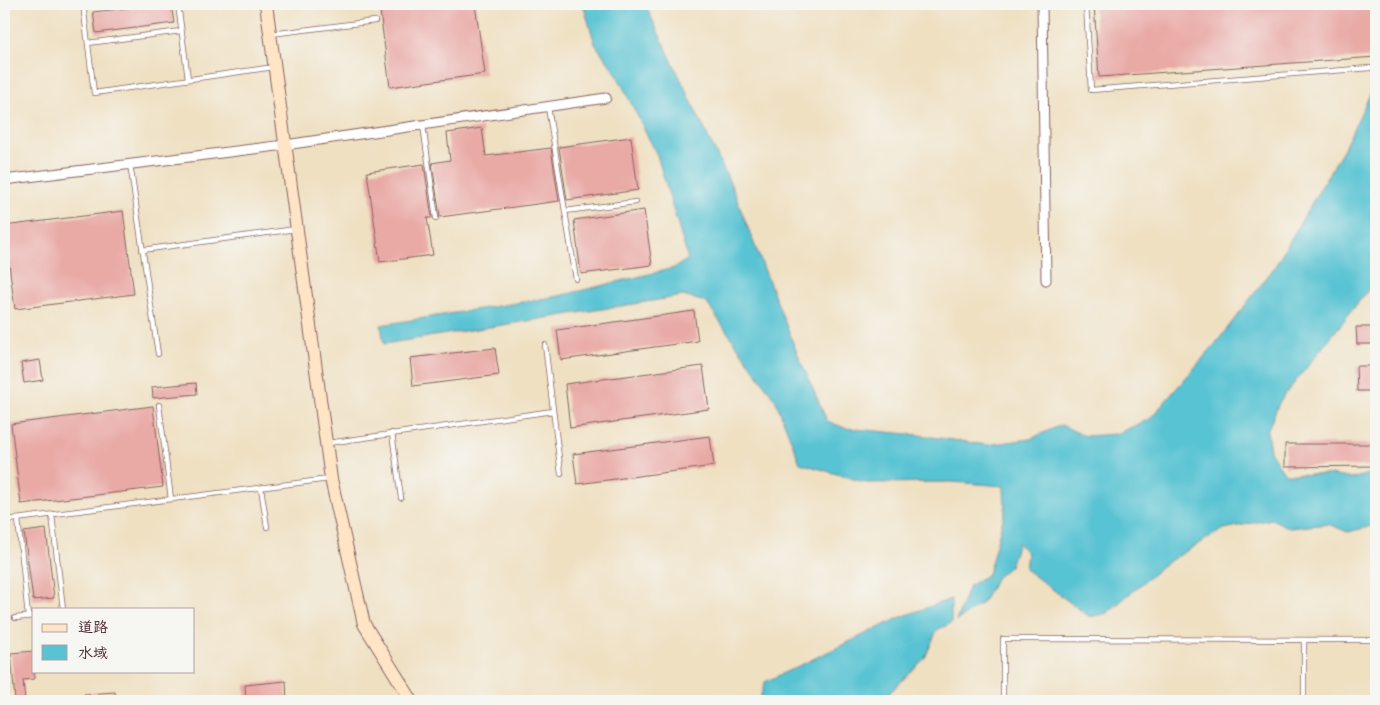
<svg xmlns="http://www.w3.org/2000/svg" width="1380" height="705" font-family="'Comic Neue','LXGW WenKai TC',sans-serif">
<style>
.water{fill:#59c3d3;stroke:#52717f}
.building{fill:#e9a9a5}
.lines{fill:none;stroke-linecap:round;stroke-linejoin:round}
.lane-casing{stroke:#846360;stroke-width:6}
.street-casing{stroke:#846360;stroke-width:11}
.secondary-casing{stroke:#846360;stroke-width:14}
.lane{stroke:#fff;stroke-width:4.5}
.street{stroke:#fff;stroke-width:9}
.secondary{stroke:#ffe4c6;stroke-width:12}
</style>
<rect width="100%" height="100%" fill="#f6f6f2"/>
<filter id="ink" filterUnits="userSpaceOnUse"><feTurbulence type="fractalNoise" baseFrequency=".02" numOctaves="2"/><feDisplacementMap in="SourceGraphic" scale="10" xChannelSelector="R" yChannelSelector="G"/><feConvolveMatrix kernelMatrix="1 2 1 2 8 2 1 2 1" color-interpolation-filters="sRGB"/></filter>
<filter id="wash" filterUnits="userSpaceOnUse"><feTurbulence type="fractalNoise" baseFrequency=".0096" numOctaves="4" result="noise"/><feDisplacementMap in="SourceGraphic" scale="20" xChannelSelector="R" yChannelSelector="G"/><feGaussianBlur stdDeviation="1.12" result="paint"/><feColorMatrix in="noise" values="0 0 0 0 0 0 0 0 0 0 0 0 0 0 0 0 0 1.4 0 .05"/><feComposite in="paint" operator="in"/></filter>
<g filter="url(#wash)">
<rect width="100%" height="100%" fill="#efe0c2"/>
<g class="water">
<polygon points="583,4 645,4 732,187 795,348 827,421 845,428 919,435 987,445 1030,439 1061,425 1085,436 1116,434 1150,419 1216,343 1274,268 1344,148 1376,82 1376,280 1280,401 1267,431 1270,451 1285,474 1330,475 1352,479 1368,474 1376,476 1376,525 1348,532 1328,524 1289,528 1272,519 1224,529 1166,563 1107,613 1090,617 1025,569 1027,553 1018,543 1010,566 997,577 982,603 956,621 969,586 988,574 1005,512 1004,486 952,482 867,483 800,463 775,399 706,302 683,296 384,344 381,325 559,296 674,268 688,259 657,155 616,73 595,44"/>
<polygon points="951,599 951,623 937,630 925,658 881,701 759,701 765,682 901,617"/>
</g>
<g id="blocks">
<g class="building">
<polygon points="162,4 171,4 174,23 96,33 93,12"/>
<polygon points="379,4 475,4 485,74 390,87"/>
<polygon points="1094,4 1374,4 1376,57 1099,77"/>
<polygon points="482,128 486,156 551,148 559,201 440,217 432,163 450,160 447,133"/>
<polygon points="631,137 638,190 567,200 559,147"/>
<polygon points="424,164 432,218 427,218 433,255 380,262 367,172"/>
<polygon points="644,210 652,265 581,274 574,220"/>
<polygon points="123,211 134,294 15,309 4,226"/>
<polygon points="694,311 698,341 561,360 557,330"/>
<polygon points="1356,327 1376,327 1376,344 1357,344"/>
<polygon points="495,348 499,375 413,386 410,358"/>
<polygon points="40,360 43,380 24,383 21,363"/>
<polygon points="703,366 709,409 570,428 565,384"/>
<polygon points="1356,366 1376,366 1376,391 1357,391"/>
<polygon points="196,383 197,394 153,398 152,387"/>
<polygon points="153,406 163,487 21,504 11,424"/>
<polygon points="710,436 714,466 577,484 573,454"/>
<polygon points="1285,444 1376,444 1376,466 1285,467"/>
<polygon points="46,529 54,598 33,600 24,532"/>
<polygon points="34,651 34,679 23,680 25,701 15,701 11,653"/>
<polygon points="286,681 287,701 246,701 245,685"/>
<polygon points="115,692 116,701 85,701 84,694"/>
</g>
</g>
</g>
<g filter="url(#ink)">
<use href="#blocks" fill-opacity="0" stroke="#846360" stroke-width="1"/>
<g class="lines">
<defs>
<g id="lane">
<polyline points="83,4 94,93 274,67"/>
<polyline points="178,4 188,79"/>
<polyline points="1086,4 1091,90 1370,68"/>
<polyline points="271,34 375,21"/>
<polyline points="88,43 181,31"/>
<polyline points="548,107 576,279"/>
<polyline points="423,125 436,218"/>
<polyline points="130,164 158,354"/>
<polyline points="565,211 636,202"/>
<polyline points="142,250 296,229"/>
<polyline points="545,345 561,474"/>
<polyline points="159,405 171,499"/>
<polyline points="392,433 401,498"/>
<polyline points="328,443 553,411"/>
<polyline points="261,488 267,527"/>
<polyline points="52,515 63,609"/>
<polyline points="18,519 28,616"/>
<polyline points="8,520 329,479"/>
<polyline points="15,618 34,616"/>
<polyline points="1304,640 1304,701"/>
<polyline points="1003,701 1003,639 1376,640"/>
</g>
<g id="street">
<polyline points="1042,4 1046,280"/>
<polyline points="4,180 285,145 606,98"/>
</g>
<polyline id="secondary" points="266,4 331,479 364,624 412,701"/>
</defs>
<use href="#lane" class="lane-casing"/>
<use href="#street" class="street-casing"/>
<use href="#secondary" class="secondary-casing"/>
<use href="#lane" class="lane"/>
<use href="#street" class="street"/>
<use href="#secondary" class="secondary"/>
</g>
</g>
<rect width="1380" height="705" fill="none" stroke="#f6f6f2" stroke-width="20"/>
<rect x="32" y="608" width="162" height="65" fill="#f6f6f2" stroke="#b1a0a2"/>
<rect x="42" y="624" width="25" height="8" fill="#ffe4c6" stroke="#b1a0a2"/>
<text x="78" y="632" font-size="15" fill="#4a1f2b">道路</text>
<rect x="42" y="645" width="25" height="15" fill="#59c3d3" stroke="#b1a0a2"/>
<text x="78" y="658" font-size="15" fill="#4a1f2b">水域</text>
</svg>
